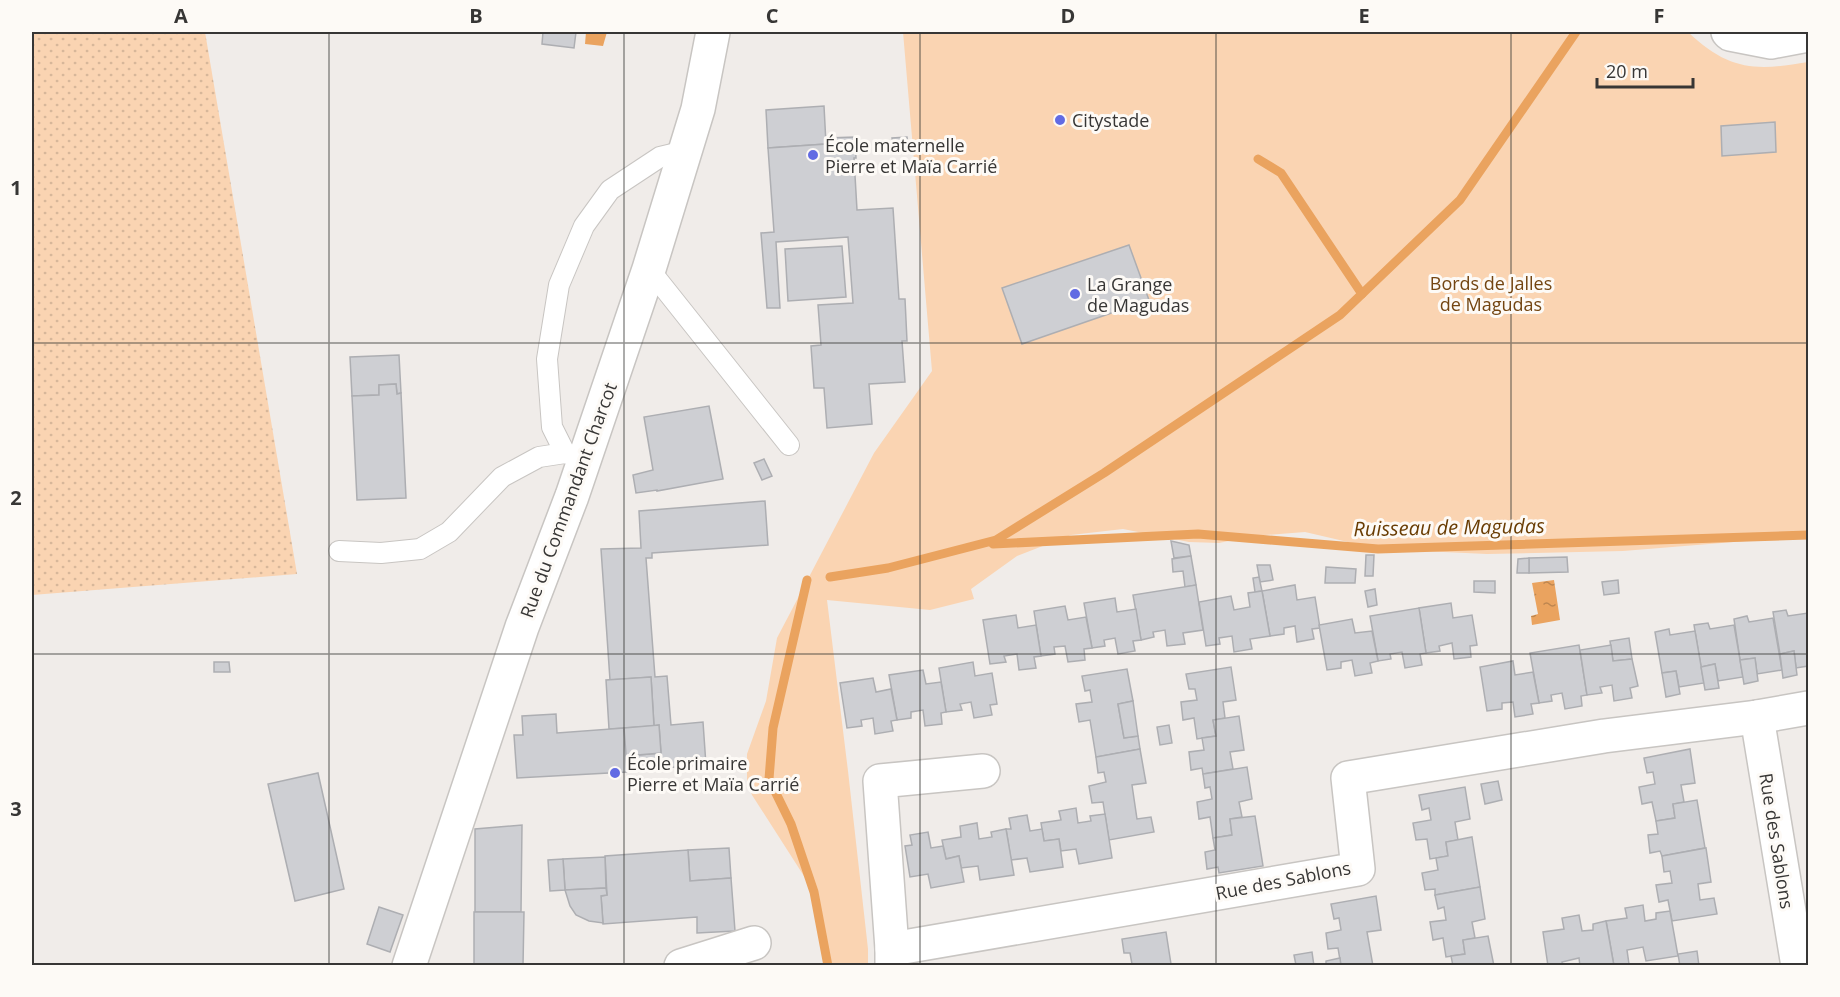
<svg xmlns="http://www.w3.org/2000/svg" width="1840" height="997" font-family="'Open Sans',sans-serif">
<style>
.grass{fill:url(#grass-dots)}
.park{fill:#fad4b2}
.water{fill:url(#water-ripples)}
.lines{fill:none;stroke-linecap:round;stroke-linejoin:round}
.stream{stroke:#eaa35f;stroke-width:9}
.building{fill:#cecfd3;stroke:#adaeb2;stroke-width:1.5}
.service-casing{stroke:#c8c5c2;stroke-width:22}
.minor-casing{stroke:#c8c5c2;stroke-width:36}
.service{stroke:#fff;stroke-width:20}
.minor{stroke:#fff;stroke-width:33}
.grid{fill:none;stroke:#373635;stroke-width:1.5;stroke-opacity:0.55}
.poi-dot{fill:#626be3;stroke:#fdfaf6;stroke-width:2}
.labels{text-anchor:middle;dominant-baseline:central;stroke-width:6;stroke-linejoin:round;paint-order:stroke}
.poi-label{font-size:18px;fill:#373635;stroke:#fdfaf6;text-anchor:start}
.park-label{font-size:18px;fill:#734511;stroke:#fdfaf6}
.street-label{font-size:18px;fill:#373635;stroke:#fdfaf6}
.water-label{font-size:20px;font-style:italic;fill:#693c03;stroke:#fdfaf6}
.neatline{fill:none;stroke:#373635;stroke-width:2}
.grid-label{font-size:20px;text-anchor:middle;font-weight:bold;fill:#373635}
</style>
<defs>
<pattern id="grass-dots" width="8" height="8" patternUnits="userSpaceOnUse" patternTransform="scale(1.5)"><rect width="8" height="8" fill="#fad4b2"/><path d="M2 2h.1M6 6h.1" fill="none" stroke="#d7b79a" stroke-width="1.8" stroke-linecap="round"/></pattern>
<pattern id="water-ripples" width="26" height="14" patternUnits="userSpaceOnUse" patternTransform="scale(1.5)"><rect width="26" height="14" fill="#eaa35f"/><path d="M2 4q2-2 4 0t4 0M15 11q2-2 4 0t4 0" fill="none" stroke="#be864f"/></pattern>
</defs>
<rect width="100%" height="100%" fill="#f0ece9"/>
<polygon class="grass" points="32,32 205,32 297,574 32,595"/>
<path class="park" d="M903 32H1688C1729 71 1756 71 1808 62V536L1623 551 1487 554 1378 549 1305 532 1252 536 1219 543 1189 542 1123 529 1071 535 1017 556 971 589 974 599 930 610 827 600 848 771 868 949V965H824V947L818 898 752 795 747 782V754L766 701 777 638 874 453 932 371Z"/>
<g class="water">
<polygon points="586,32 607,32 603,46 585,44"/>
<polygon points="1554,580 1560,620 1532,625 1531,616 1538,614 1532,583"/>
</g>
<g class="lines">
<g class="stream">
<polyline points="1258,159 1281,173 1362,294"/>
<polyline points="993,544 1198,534 1378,549 1808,535"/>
<polyline points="830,577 888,568 996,540 1104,473 1340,315 1460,200 1576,32"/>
<polyline points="807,580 773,728 769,779 791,824 814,892 828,966"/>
</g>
</g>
<g class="building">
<polygon points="543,32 576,32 574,48 542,44"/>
<polygon points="824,106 826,144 768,148 766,110"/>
<polygon points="1775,122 1776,152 1722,156 1721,126"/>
<polygon points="855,137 856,158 854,158 857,210 893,208 899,299 905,299 907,341 902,341 905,382 869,384 872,424 827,428 824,388 814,388 811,346 821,345 818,305 853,303 848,237 776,242 780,308 767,308 761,233 774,232 768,148 826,144 826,138"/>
<polygon points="907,137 909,151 894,153 892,138"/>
<polygon points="1129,245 1149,300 1022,344 1002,288"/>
<polygon points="842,246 846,297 788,301 785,249"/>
<polygon points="399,355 401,393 397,394 396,384 379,385 379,395 352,396 350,357"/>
<polygon points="396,384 397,394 401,393 406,498 357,500 352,396 379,395 379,385"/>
<polygon points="709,406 723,479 657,491 657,490 636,493 633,475 653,470 644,417"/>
<polygon points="764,459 772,476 762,480 754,463"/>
<polygon points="765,501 768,545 652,553 652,558 646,558 655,677 667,676 671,725 703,722 706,765 662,768 662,766 639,767 638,755 661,753 659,725 654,726 651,677 610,680 601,549 641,548 639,511"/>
<polygon points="1171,541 1189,545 1191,556 1174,558"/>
<polygon points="1366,555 1374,555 1373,576 1365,576"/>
<polygon points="1191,556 1196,585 1185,587 1183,571 1173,572 1172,559"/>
<polygon points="1567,557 1568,572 1529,573 1529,558"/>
<polygon points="1529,558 1529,573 1517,573 1518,559"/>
<polygon points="1257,565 1270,565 1273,580 1260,582"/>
<polygon points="1326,567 1356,569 1355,583 1325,583"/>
<polygon points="1259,577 1262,591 1255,592 1253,578"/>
<polygon points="1618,580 1619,593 1604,595 1602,582"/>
<polygon points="1474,581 1495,581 1495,593 1474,592"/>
<polygon points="1196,585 1203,630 1183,633 1185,644 1167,646 1165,630 1153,632 1154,637 1141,640 1133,595"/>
<polygon points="1295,585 1297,600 1315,597 1320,628 1312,629 1314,639 1297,642 1295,626 1284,628 1284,634 1270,636 1262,591"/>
<polygon points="1375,589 1377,605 1368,607 1365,591"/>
<polygon points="1262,591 1270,636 1250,639 1252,649 1234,652 1232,636 1219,638 1220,644 1206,646 1199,602 1231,596 1234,610 1250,607 1248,593"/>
<polygon points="1115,598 1117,612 1136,609 1141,640 1133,641 1135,651 1118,654 1115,638 1104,640 1105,646 1092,648 1084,603"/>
<polygon points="1451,603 1453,618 1472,615 1477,645 1470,646 1471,657 1454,659 1452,643 1439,646 1440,651 1426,653 1419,608"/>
<polygon points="1065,606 1068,620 1086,617 1092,648 1084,649 1085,660 1068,662 1065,646 1054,647 1055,654 1041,656 1034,611"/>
<polygon points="1419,608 1426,653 1420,654 1422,665 1405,668 1402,652 1390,654 1391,659 1378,661 1370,616"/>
<polygon points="1786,610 1788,616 1808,613 1808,666 1796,668 1794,651 1780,654 1773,612"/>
<polygon points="1016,615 1018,628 1036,625 1041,656 1034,657 1036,668 1019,670 1017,654 1004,656 1006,662 990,664 983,620"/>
<polygon points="1747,616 1749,622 1773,618 1782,670 1757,674 1755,658 1740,660 1734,619"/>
<polygon points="1352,619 1355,633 1372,631 1378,661 1370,663 1372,673 1355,676 1352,660 1341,662 1341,668 1327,670 1319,625"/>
<polygon points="1708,623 1710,629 1734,625 1743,677 1718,681 1715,664 1701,667 1694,625"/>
<polygon points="1669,629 1670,635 1695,631 1704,683 1679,687 1676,671 1662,673 1655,632"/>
<polygon points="1629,638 1632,659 1613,661 1610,641"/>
<polygon points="1579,645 1587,695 1581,696 1582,706 1565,709 1562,693 1551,695 1552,701 1539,703 1530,653"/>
<polygon points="1611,645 1613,661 1632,659 1638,686 1630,688 1632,698 1614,701 1612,685 1600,687 1602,693 1587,695 1580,650"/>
<polygon points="1794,651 1797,675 1783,678 1780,654"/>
<polygon points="1755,658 1758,681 1744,684 1740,660"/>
<polygon points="1513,661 1515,675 1533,672 1539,703 1531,704 1533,714 1515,717 1513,702 1502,703 1502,709 1487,711 1480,667"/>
<polygon points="214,662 229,662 230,672 214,672"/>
<polygon points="973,662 975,676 992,673 997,704 990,705 992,715 974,718 971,702 960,704 962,710 946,712 939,668"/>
<polygon points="1715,664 1719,688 1705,690 1701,667"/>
<polygon points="1231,667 1236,700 1223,702 1225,718 1213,720 1216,736 1197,739 1194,718 1183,720 1181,702 1197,700 1195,689 1189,689 1186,674"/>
<polygon points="1127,669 1133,701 1118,704 1124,738 1138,736 1140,749 1096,757 1090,720 1079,722 1076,704 1092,702 1090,690 1085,691 1082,676"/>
<polygon points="923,670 926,684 941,682 946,712 941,713 942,724 925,726 923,710 911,712 911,718 897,720 889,675"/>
<polygon points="1676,671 1680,694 1666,697 1662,673"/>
<polygon points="651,677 654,726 609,729 606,680"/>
<polygon points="873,678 876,692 891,689 897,720 891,721 893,731 875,734 873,718 861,720 862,726 847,728 840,683"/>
<polygon points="1133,701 1138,736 1124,738 1118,704"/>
<polygon points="556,714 557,733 624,728 627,772 517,778 514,735 523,735 522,716"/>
<polygon points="1239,716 1244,750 1230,752 1233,769 1203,774 1202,768 1191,770 1189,752 1204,750 1202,738 1216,736 1213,720"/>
<polygon points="659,725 661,753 638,755 639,767 627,768 624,728"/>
<polygon points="1169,725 1172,743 1160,745 1157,727"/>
<polygon points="1140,749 1146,783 1132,785 1137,819 1151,817 1154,832 1109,840 1103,802 1092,803 1089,786 1106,782 1104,772 1098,773 1096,757"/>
<polygon points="1690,749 1695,783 1681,785 1684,802 1673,804 1675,818 1656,821 1652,802 1642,804 1639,787 1655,784 1653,772 1647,773 1644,758"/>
<polygon points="1247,767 1252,799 1239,802 1242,817 1230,819 1232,835 1213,838 1210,817 1199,819 1197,802 1212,799 1210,787 1205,788 1203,774"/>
<polygon points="318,773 344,889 295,901 268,784"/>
<polygon points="1498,781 1502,800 1485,804 1481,784"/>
<polygon points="1465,787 1470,819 1455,822 1458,840 1446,842 1448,856 1430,859 1427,839 1416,840 1413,823 1431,820 1429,808 1422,810 1419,795"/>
<polygon points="1697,800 1705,848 1662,856 1660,851 1650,853 1648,835 1658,834 1656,821 1675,818 1673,804"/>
<polygon points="1076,808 1078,823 1091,821 1090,816 1105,814 1112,858 1079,864 1076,849 1061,851 1059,839 1044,841 1041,823 1061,820 1059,811"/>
<polygon points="1027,815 1030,831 1042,829 1044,841 1059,839 1063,867 1030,872 1027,858 1011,860 1006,829 1011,829 1009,818"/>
<polygon points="1255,816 1263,866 1219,873 1218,867 1207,869 1205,852 1215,850 1213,838 1232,835 1230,819"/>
<polygon points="977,823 979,839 992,837 991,832 1006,829 1014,875 980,880 978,866 961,868 959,856 946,859 942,840 961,837 960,826"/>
<polygon points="522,825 521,912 475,912 475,829"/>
<polygon points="928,832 931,848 943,846 946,859 959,856 964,882 931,888 928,874 910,877 905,846 912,845 910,835"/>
<polygon points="1472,837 1480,887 1435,895 1435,889 1425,890 1422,873 1438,870 1436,858 1448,856 1446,842"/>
<polygon points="729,848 731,878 690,881 688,850"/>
<polygon points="1706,848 1711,882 1698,884 1700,900 1714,898 1717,914 1672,921 1668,900 1659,902 1656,885 1672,883 1670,871 1664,872 1662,856"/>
<polygon points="688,850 690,881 731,878 735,931 697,933 697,917 603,924 601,896 607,895 605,856"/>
<polygon points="605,857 606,888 565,890 563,859"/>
<polygon points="563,859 565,890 550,891 548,860"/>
<polygon points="1480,887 1485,919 1472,922 1475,938 1463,940 1465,954 1446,957 1443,938 1433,940 1430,922 1446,920 1444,907 1438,909 1435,895"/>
<polygon points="606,888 607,895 601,896 603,923 589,921 576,915 570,906 565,890"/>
<polygon points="1376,896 1381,930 1367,932 1373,966 1341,966 1338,948 1328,949 1326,933 1341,930 1339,918 1334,919 1331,904"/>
<polygon points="1643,905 1645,921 1656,919 1656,913 1670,911 1678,956 1646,961 1643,947 1627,950 1629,964 1614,966 1606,921 1627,918 1625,908"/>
<polygon points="379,907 403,915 390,952 367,944"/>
<polygon points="474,912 524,912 523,966 474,966"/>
<polygon points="1579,915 1582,931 1593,930 1593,924 1606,921 1614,966 1580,966 1579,958 1562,962 1563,966 1548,966 1543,932 1564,929 1562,918"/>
<polygon points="1166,932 1171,964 1123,966 1132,964 1130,953 1124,953 1122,939"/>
<polygon points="1488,936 1494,966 1453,966 1451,956 1465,954 1463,940"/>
<polygon points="1697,951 1699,966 1680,966 1678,954"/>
<polygon points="1312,952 1314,966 1295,966 1296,965 1294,955"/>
<polygon points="1340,958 1341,966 1326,966 1326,961"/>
</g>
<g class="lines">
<defs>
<g id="service">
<polyline points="649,269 789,445"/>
<polyline points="565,453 552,427 547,359 559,285 584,226 610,190 660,157 685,151"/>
<polyline points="339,551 381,553 420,549 449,532 502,477 539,457 565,453 575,456"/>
</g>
<g id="minor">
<polyline points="1728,32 1730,34 1771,42 1808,35"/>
<polyline points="1757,717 1798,966"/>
<polyline points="892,949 880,781 983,771"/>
<polyline points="409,966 522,627 572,496 649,269 698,109 713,32"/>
<polyline points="681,966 754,943"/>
<polyline points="892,966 892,949 1358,869 1348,778 1604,736 1757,717 1808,708"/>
</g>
</defs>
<use href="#service" class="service-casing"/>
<use href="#minor" class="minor-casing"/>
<use href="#service" class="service"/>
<use href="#minor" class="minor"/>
</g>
<path class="grid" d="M329 32V966M624 32V966M920 32V966M1216 32V966M1511 32V966M32 343H1808M32 654H1808"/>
<g class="poi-dot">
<circle cx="1060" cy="120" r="6"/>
<circle cx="813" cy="155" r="6"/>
<circle cx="1075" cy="294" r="6"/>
<circle cx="615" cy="773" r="6"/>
</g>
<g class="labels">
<g class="poi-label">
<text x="1072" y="120">Citystade</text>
<text x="825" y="145">École maternelle<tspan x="825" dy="21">Pierre et Maïa Carrié</tspan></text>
<text x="1087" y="284">La Grange<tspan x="1087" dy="21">de Magudas</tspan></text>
<text x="627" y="763">École primaire<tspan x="627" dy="21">Pierre et Maïa Carrié</tspan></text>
</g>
<g class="park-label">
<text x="1491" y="283">Bords de Jalles<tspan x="1491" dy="21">de Magudas</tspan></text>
</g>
<g class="street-label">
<text transform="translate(568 500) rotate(-70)">Rue du Commandant Charcot</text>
<text transform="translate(1777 841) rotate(81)">Rue des Sablons</text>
<text transform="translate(1283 880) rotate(-11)">Rue des Sablons</text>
</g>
<g class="water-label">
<text transform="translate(1449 527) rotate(-1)">Ruisseau de Magudas</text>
</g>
</g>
<rect width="1840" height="997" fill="none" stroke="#fdfaf6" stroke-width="66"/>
<path d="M1597 78v9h96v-9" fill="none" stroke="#373635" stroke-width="3"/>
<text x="1606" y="78" font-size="18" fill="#373635" stroke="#fdfaf6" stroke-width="4.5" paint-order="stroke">20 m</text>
<rect x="33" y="33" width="1774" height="931" class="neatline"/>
<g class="grid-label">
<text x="181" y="23">A</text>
<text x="476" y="23">B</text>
<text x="772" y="23">C</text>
<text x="1068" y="23">D</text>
<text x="1364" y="23">E</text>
<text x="1659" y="23">F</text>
<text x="16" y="195">1</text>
<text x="16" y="505">2</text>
<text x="16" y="816">3</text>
</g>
</svg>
